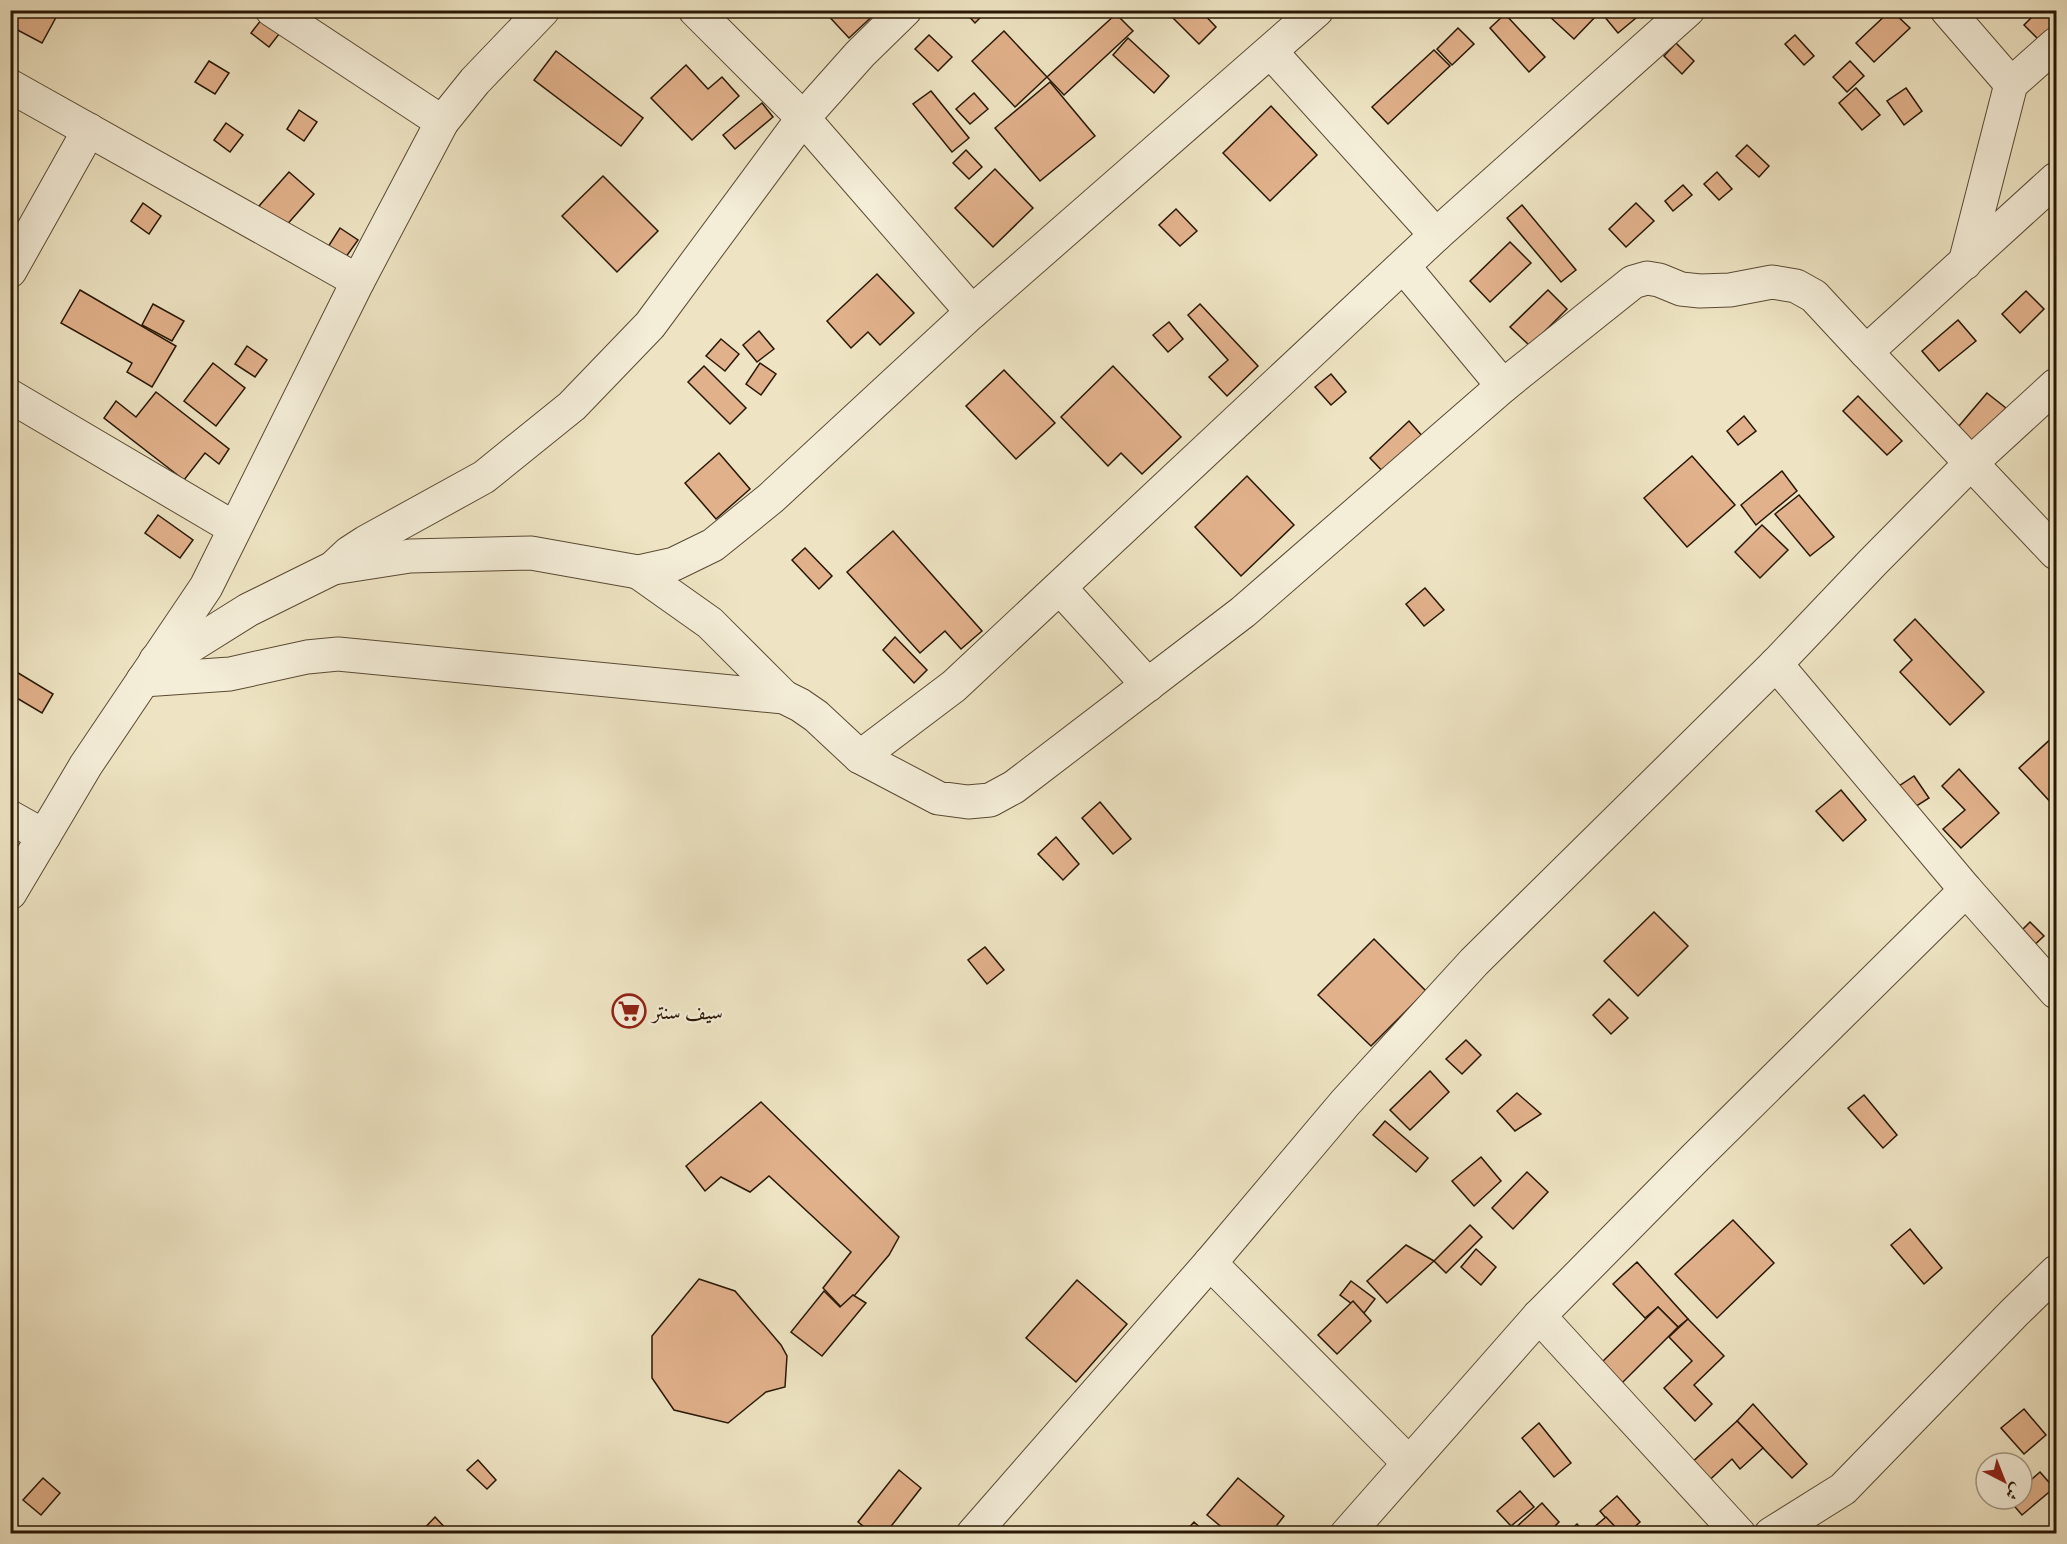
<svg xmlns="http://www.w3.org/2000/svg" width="2067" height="1544" font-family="'EB Garamond',Amiri,serif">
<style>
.building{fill:#e1b18b;stroke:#291705;stroke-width:1.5}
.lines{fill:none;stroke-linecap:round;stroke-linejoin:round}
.street-casing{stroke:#5a4a34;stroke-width:35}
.street{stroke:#f4edd8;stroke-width:33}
.labels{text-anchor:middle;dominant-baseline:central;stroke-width:4.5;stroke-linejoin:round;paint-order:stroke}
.poi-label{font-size:21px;fill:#291705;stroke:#f4edd8;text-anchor:start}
</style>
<rect width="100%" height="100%" fill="#eee4c3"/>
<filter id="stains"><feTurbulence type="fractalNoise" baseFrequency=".00333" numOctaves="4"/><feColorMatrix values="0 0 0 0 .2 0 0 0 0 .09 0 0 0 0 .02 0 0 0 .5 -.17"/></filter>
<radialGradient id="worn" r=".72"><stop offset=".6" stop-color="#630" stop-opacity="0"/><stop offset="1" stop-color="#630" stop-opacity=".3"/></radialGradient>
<g class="building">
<polygon points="11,10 60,10 42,43 10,26"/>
<polygon points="823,10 879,10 849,38"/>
<polygon points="963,10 988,10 975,23"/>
<polygon points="1165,10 1200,10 1216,27 1199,44"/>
<polygon points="1554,10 1592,10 1597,15 1574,39 1549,16"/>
<polygon points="1599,10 1629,10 1636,18 1618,33"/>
<polygon points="1891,10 1910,28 1874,62 1856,43"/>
<polygon points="2039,10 2056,12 2056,29 2042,43 2024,25"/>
<polygon points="1116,14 1133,31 1064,95 1047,77"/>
<polygon points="1505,14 1545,57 1529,72 1490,28"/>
<polygon points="265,15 283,29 269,47 251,33"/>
<polygon points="1458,28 1474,44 1452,65 1437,49"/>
<polygon points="1004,31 1047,77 1015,107 972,61"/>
<polygon points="929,35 952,57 938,71 915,49"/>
<polygon points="1795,35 1814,56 1804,65 1785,44"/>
<polygon points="1128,38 1169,76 1154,93 1113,55"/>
<polygon points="1676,43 1694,61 1682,74 1664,56"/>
<polygon points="1434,50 1450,66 1388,124 1372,107"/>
<polygon points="556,51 643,118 621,146 534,80"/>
<polygon points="209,61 229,73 215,94 195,82"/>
<polygon points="1850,61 1864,76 1847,92 1833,77"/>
<polygon points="686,65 708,89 722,77 739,96 692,140 651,98"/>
<polygon points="1050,82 1095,136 1040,181 995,128"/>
<polygon points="1856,88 1880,115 1862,130 1839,103"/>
<polygon points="1906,88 1922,111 1904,125 1887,101"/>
<polygon points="931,91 969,138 952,152 913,104"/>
<polygon points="974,93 988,109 970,124 956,109"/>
<polygon points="762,103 773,117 735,149 723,135"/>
<polygon points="1271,106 1317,155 1270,201 1223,153"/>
<polygon points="299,110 317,122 304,141 287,129"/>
<polygon points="226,123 243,135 230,152 214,140"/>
<polygon points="1747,145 1769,166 1759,177 1736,156"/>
<polygon points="966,150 982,167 969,179 953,163"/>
<polygon points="995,169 1033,208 993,247 955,208"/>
<polygon points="289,172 314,194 284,228 259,206"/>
<polygon points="1717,172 1732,189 1719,200 1704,184"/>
<polygon points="603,176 658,231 617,272 562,216"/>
<polygon points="1683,185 1692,195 1673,211 1665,201"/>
<polygon points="143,203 161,216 149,234 131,221"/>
<polygon points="1636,203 1654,221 1626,247 1609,229"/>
<polygon points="1522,205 1576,270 1561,282 1507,218"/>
<polygon points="1176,209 1197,231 1180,246 1159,225"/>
<polygon points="340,228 358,240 343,261 326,250"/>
<polygon points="1510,242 1531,263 1490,302 1470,281"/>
<polygon points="877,274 914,313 880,345 868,332 851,348 827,321"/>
<polygon points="80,290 176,346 152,387 127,372 132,363 61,323"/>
<polygon points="1548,290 1567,309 1530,346 1510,327"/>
<polygon points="2026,291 2044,309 2020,333 2002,314"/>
<polygon points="153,304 184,321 172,341 142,325"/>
<polygon points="1200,304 1258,366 1227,396 1209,377 1228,360 1188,315"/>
<polygon points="1958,320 1976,341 1939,371 1922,351"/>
<polygon points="1169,322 1183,339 1168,352 1153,335"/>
<polygon points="759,331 774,349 757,362 743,345"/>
<polygon points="721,339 739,354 725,371 706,356"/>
<polygon points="247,346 267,360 255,377 235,364"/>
<polygon points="213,363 245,388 216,426 184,401"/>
<polygon points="760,363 776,374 761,395 746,384"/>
<polygon points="704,366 746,408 730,424 688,382"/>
<polygon points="1113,366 1181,437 1142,474 1121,453 1108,466 1061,417"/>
<polygon points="1004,370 1055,423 1016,459 966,406"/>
<polygon points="1331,374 1346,392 1331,405 1315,387"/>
<polygon points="156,392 229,449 219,464 205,453 184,480 104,418 116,401 136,417"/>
<polygon points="1987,393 2006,408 1971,448 1953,433"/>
<polygon points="1858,396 1902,441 1887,455 1843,411"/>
<polygon points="1744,416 1756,431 1738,445 1727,431"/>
<polygon points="1409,421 1424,438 1386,475 1370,458"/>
<polygon points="719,453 750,489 716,519 685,483"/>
<polygon points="1692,456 1735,505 1687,547 1644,498"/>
<polygon points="1782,471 1797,491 1756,525 1741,505"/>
<polygon points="1247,476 1294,525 1241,576 1195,527"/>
<polygon points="1799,495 1834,537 1810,556 1775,514"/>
<polygon points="158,515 193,540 180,558 145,533"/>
<polygon points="1762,525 1788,550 1760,578 1735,552"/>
<polygon points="893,531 982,631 961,649 945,631 920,653 847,572"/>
<polygon points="805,548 832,576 819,589 792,560"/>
<polygon points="1425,588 1444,610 1424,626 1406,604"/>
<polygon points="1915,619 1984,692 1950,725 1900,672 1912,660 1894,640"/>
<polygon points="895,637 927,670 914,683 883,650"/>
<polygon points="10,668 53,694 42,713 10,694"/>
<polygon points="2054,736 2056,739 2056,762 2051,768 2056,774 2056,808 2019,768"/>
<polygon points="1959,769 1999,813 1961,848 1943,829 1965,810 1942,786"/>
<polygon points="1914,776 1929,798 1907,812 1893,790"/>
<polygon points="1841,790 1866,820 1843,841 1816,811"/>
<polygon points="1100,802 1131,839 1113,854 1082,818"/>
<polygon points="1056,837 1079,864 1063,880 1038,854"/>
<polygon points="1654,912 1688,946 1638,996 1604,961"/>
<polygon points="2030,922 2044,936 2028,951 2015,937"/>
<polygon points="1374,939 1426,991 1371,1046 1318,995"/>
<polygon points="985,947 1004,970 987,984 968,960"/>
<polygon points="1609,999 1628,1018 1611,1034 1593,1015"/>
<polygon points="1466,1040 1481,1055 1462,1074 1446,1059"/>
<polygon points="1430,1071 1449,1092 1410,1130 1390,1110"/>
<polygon points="1517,1093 1541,1114 1515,1131 1497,1111"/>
<polygon points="1864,1095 1897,1135 1883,1148 1848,1108"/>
<polygon points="761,1102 899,1237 889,1255 843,1309 823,1288 851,1252 769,1176 750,1192 721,1177 705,1191 686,1166"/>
<polygon points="1385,1121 1428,1158 1416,1172 1373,1135"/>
<polygon points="1481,1157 1501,1181 1474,1206 1452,1181"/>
<polygon points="1527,1172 1548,1192 1513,1229 1492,1208"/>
<polygon points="1733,1220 1774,1263 1717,1318 1675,1274"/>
<polygon points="1470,1225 1482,1237 1446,1273 1434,1261"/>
<polygon points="1910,1229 1942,1268 1924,1284 1891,1245"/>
<polygon points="1406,1245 1434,1261 1387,1303 1367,1281"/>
<polygon points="1476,1249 1496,1267 1481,1285 1461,1267"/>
<polygon points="1637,1262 1688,1319 1678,1327 1658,1307 1645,1318 1613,1284"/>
<polygon points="699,1279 735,1291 781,1345 787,1356 785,1387 766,1392 728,1423 674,1410 652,1378 652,1336"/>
<polygon points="1077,1280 1127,1324 1076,1382 1026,1338"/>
<polygon points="1351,1281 1375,1299 1364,1313 1340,1295"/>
<polygon points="824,1291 840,1307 853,1295 866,1303 822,1356 791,1332"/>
<polygon points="1353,1301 1371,1321 1337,1354 1318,1335"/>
<polygon points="1658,1307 1678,1327 1619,1386 1599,1365"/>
<polygon points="1688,1319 1724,1356 1694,1385 1712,1404 1695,1421 1664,1388 1692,1361 1669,1337"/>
<polygon points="1753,1404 1807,1464 1792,1478 1737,1421"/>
<polygon points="2024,1409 2046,1435 2024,1454 2001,1428"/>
<polygon points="1737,1421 1763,1448 1740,1469 1732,1459 1700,1489 1688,1466"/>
<polygon points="1539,1423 1571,1463 1554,1477 1522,1438"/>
<polygon points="478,1460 496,1480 487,1489 467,1470"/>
<polygon points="899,1470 921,1488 885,1534 873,1534 858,1522"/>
<polygon points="2040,1472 2054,1488 2022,1515 2009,1500 2022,1499 2022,1488"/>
<polygon points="43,1478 60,1493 41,1515 23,1500"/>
<polygon points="1238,1478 1284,1516 1270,1534 1230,1534 1207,1515"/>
<polygon points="1520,1491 1534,1507 1511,1526 1497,1511"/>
<polygon points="1617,1496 1640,1522 1627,1534 1619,1534 1600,1511"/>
<polygon points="1542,1503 1559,1522 1547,1534 1509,1534"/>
<polygon points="435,1517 451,1534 419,1534"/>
<polygon points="1606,1517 1622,1534 1586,1534"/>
<polygon points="1194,1522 1207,1534 1183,1534"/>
<polygon points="1577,1524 1586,1534 1566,1534"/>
</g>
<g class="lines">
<defs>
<g id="street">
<polyline points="272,10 442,122"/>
<polyline points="695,10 803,118 972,312"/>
<polyline points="1947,10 2011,84"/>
<polyline points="1271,52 1436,235"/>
<polyline points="10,86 358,281"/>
<polyline points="2056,179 1866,352 2056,553"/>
<polyline points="1965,263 2011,84 2056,44"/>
<polyline points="1404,267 1503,386"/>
<polyline points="10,271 89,130"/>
<polyline points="10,396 234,528"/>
<polyline points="333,568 410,556 531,553 638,572 674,564 713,545 771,498 972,312 1317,10"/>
<polyline points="638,572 710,623 784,697"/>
<polyline points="1060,588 1148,685"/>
<polyline points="156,660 189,647 248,610 333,568 349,553 366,542 484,477 572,406 650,325 803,118 860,54 905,10"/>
<polyline points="1776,664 1966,890 2056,992"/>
<polyline points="143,680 230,674 307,657 338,654 784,697 800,705 816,716 860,757 938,798 968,802 990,800 1014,787 1243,612 1503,386 1633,282 1647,278 1659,280 1681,289 1700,291 1730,290 1772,282 1796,286 1814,296 1866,352"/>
<polyline points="860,757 954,686 1436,235 1688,10"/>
<polyline points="10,817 44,836"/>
<polyline points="10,893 86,765 206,587 358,281 442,122 475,81 543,10"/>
<polyline points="1210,1263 1409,1463"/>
<polyline points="1539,1316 1739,1534"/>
<polyline points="973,1534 1210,1263 1345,1103 1474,962 1776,664 1873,562 1972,462 2056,385"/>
<polyline points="1347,1534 1539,1316 1695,1158 1966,890"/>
<polyline points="1771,1534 1843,1489 2014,1313 2056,1272"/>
</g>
</defs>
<use href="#street" class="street-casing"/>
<use href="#street" class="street"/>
</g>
<defs>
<symbol id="supermarket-ring" viewBox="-11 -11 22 22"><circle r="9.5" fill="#f4edd8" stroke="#8f2418" stroke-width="1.5"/><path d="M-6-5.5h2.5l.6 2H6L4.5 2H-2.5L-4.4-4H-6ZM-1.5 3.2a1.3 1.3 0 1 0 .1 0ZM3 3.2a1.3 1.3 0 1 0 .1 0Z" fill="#8f2418"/></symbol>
</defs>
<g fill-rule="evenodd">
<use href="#supermarket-ring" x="610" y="992" width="38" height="38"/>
</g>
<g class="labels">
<g class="poi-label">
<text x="652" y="1011">سيف سنتر</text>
</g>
</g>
<rect width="2067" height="1544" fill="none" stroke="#eee4c3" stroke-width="36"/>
<rect x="12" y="12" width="2043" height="1520" fill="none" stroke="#291705" stroke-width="3"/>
<rect x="18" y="18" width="2031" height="1508" fill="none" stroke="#291705" stroke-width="1.5"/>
<g transform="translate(2004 1481) rotate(138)"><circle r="28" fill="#f4edd8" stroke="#a39784" stroke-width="1.5"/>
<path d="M0-4.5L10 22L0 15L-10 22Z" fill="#8f2418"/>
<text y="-9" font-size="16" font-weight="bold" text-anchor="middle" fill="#291705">ش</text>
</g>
<rect width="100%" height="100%" filter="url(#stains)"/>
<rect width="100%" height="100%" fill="url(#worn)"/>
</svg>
